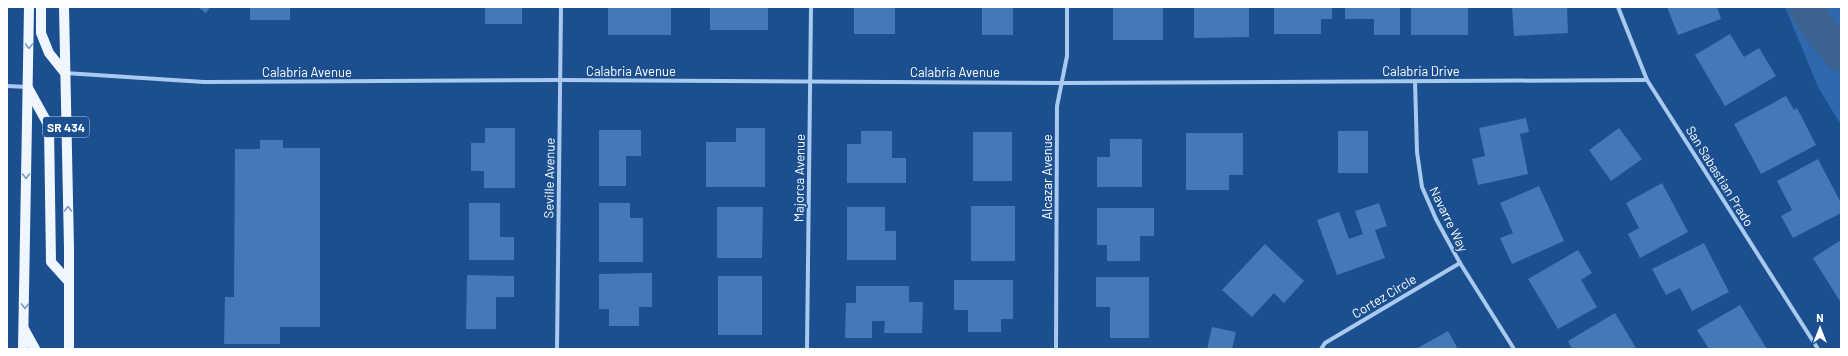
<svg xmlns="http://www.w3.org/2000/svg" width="1848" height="356" font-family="Barlow,sans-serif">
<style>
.green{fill:#2e69ad}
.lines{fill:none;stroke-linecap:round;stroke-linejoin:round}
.river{stroke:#3c6290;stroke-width:34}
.building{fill:#4478b7}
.street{stroke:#a9c9ee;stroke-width:4}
.primary{stroke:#f0f6ff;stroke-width:10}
.oneway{stroke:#7b9ac1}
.labels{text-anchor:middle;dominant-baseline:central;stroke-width:3.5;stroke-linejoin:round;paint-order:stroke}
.shield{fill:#1b4f8f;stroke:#bbcadd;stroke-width:1}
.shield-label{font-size:12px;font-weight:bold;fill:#fff}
.street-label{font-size:13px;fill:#fff;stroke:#1b4f8f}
</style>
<rect width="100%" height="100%" fill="#1b4f8f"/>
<polygon class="green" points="1785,7 1841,7 1841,125 1818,87"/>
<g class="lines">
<polyline class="river" points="1806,7 1818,27 1841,55"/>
</g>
<g class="building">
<polygon points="198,7 210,7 206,13"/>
<rect x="250" y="7" width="40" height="13"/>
<rect x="485" y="7" width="37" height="17"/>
<rect x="608" y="7" width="63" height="28"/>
<rect x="710" y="7" width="58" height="23"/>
<rect x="854" y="7" width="41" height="27"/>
<rect x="982" y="7" width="31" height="28"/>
<rect x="1113" y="7" width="50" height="33"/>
<polygon points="1194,7 1249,7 1249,37 1194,38"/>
<polygon points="1274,7 1332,7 1332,19 1321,19 1321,34 1274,34"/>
<polygon points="1345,7 1400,7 1400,35 1374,35 1374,19 1345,19"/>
<rect x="1411" y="7" width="57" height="28"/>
<polygon points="1512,7 1567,7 1568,33 1514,36"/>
<polygon points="1667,7 1717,7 1721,19 1678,35"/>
<polygon points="1730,34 1744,57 1759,48 1776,76 1725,106 1695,55"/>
<polygon points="1786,96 1794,110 1797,108 1816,145 1761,174 1734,124"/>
<polygon points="1526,118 1529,132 1520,134 1528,174 1478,185 1472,159 1485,156 1479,128"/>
<polygon points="485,128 515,128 515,188 484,188 484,171 471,171 471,143 485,143"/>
<polygon points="736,128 765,128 765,187 706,187 706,142 736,142"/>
<polygon points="1619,128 1642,159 1611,181 1589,150"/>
<polygon points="599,130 641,130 641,156 626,156 626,186 599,186"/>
<polygon points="861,131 892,131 892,158 906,158 906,183 847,183 847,144 861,144"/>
<rect x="1338" y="131" width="30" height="42"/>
<rect x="973" y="132" width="39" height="49"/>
<polygon points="1186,133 1243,133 1243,175 1229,175 1229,190 1186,190"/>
<polygon points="1110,139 1142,139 1142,187 1097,187 1097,157 1110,157"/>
<polygon points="260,140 283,140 283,148 320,148 320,327 280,327 280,344 224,344 225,297 234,297 235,149 260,149"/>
<polygon points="1818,159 1841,203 1841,213 1793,238 1781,216 1792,210 1777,181"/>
<polygon points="1662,183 1688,232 1640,258 1628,234 1639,228 1626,203"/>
<polygon points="1539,186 1564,241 1512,264 1500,238 1513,233 1500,203"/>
<polygon points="469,203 500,203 500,237 514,237 514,260 469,260"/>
<polygon points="599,203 630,203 630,218 643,218 643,262 599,262"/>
<polygon points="1379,203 1387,226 1375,230 1385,258 1337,275 1317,220 1339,212 1349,239 1363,234 1355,211"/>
<rect x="971" y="206" width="44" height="55"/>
<polygon points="717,207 763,207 762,258 717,258"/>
<polygon points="847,207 885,207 885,231 896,231 896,260 847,260"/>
<polygon points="1097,208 1154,208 1154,236 1140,236 1140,261 1107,261 1107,245 1097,245"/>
<polygon points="1841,240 1841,303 1813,258"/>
<polygon points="1704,243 1729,292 1692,311 1680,288 1666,295 1652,269"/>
<polygon points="1265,244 1304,281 1284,303 1274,293 1252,317 1222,290"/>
<polygon points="1578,250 1592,273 1581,280 1597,307 1558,329 1528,279"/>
<polygon points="652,273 652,307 639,307 639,326 609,326 609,309 599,309 599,274"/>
<polygon points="467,275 514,276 514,297 496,297 496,329 466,329"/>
<rect x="718" y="276" width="44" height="59"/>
<polygon points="1096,277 1149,277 1149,338 1110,338 1110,307 1096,307"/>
<polygon points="954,280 1013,280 1013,319 1001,319 1001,332 968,332 968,310 954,310"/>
<polygon points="856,286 909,286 909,302 923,302 922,333 884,333 885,321 872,321 872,338 845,338 846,303 856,303"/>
<polygon points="1740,305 1767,349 1709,349 1697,330"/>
<polygon points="1615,313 1636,348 1572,349 1568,341"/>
<polygon points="1212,327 1236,332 1232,349 1207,349"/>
<polygon points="1448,331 1458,349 1416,349"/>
</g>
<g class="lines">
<g class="street">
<polyline points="1618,7 1647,80 1818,349"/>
<polyline points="65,73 204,82 560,80 1063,83 1647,80"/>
<polyline points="1415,81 1417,152 1422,187 1436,219 1460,263 1514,349"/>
<polyline points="7,86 28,87"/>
<polyline points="557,349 561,7"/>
<polyline points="807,349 811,7"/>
<polyline points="1056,349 1057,106 1067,56 1067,7"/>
<polyline points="1321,349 1325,343 1460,263"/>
</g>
<g class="primary">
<polyline points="41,7 41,33 49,53 65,73"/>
<polyline points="64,7 69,248 69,349"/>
<polyline points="28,88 49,126 51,262 69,282"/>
<polyline points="24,329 35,349"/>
<polyline points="23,349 29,7"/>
</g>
</g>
<defs><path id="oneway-chevron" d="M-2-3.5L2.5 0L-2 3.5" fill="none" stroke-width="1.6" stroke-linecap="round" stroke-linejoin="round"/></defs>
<g class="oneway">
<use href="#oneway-chevron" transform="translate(29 46) rotate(91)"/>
<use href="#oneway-chevron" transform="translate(26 176) rotate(90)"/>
<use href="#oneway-chevron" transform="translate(68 209) rotate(-91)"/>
<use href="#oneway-chevron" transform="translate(25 306) rotate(91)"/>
</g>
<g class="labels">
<rect class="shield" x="43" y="117" width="46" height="20" rx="3"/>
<g class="shield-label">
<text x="66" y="127">SR 434</text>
</g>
<g class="street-label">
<text x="631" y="71">Calabria Avenue</text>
<text x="1421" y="71">Calabria Drive</text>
<text x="307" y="72">Calabria Avenue</text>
<text x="955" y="72">Calabria Avenue</text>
<text transform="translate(1720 176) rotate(58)">San Sabastian Prado</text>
<text transform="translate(1047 177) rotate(-90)">Alcazar Avenue</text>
<text transform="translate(549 178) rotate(-89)">Seville Avenue</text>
<text transform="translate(799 178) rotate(-89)">Majorca Avenue</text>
<text transform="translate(1449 219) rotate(64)">Navarre Way</text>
<text transform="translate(1384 296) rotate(-31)">Cortez Circle</text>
</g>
</g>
<rect width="1848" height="356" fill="none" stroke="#ffffff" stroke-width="16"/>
<g transform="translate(1820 328)" stroke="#1b4f8f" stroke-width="3" paint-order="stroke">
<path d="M0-3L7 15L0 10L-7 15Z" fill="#ffffff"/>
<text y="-6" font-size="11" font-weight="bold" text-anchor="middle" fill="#ffffff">N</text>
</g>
</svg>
